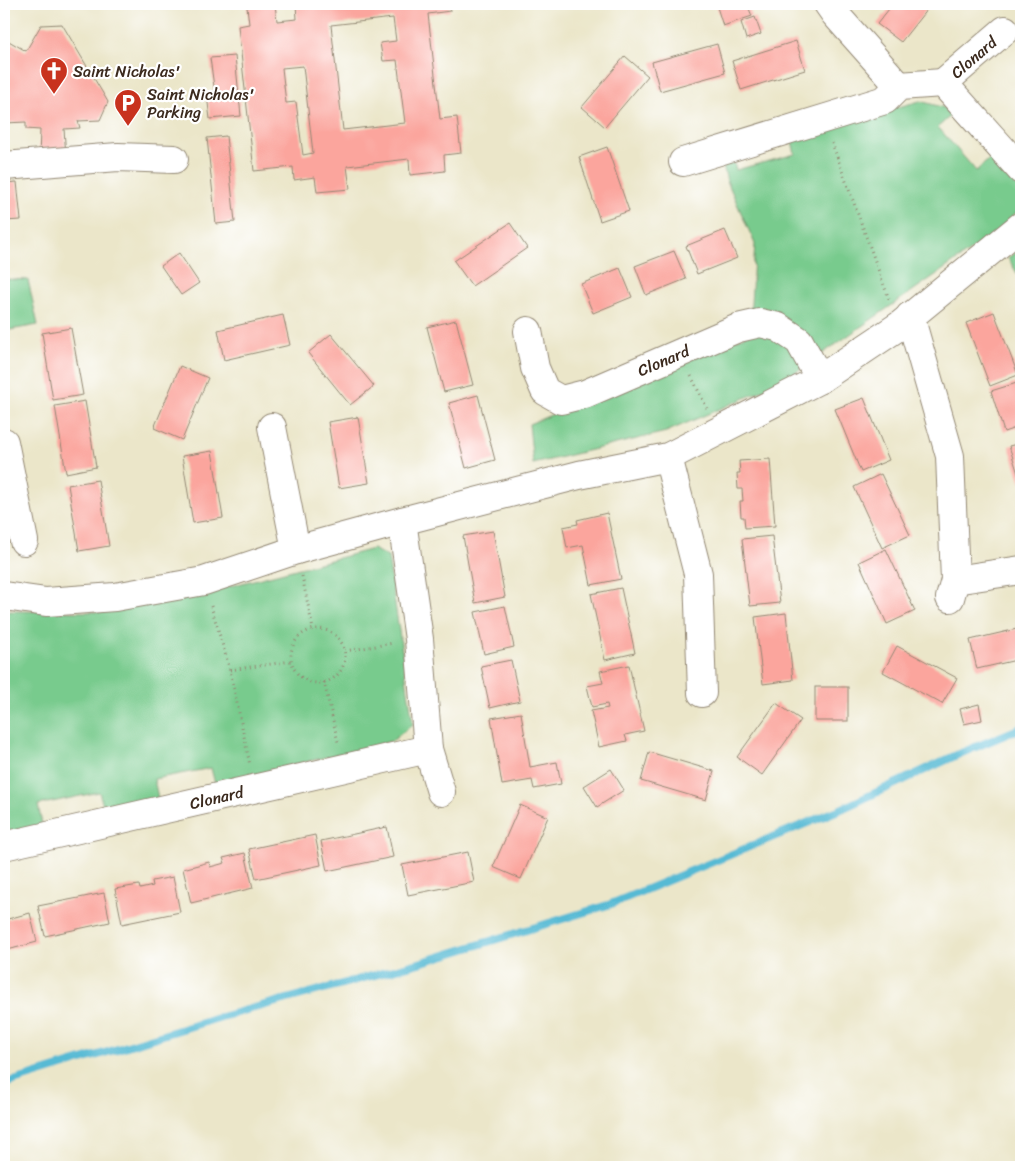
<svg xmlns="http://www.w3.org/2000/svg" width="1025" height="1171" font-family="Sriracha,sans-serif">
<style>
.green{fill:#78cb8d;stroke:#5a7a56}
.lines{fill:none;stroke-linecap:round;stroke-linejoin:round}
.stream{stroke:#56bad4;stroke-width:8}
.building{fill:#fba59d;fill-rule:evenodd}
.minor-casing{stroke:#938874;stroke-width:30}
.path{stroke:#938874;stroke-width:3;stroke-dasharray:1 4;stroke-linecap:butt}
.minor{stroke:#fff;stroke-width:28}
.labels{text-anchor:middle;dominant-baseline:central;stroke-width:4.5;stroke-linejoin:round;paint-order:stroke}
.street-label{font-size:16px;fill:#3b2a1e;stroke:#fff}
.poi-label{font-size:16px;fill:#3b2a1e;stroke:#fff;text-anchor:start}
</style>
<rect width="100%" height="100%" fill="#fff"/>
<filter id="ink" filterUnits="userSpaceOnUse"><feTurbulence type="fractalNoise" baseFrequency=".02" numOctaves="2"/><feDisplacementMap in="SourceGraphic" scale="10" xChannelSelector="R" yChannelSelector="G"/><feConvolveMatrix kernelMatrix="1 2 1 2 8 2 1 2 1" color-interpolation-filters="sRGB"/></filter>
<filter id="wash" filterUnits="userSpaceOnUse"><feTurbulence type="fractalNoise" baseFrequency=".0096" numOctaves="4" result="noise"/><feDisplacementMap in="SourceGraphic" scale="20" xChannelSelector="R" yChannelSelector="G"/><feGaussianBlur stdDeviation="1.12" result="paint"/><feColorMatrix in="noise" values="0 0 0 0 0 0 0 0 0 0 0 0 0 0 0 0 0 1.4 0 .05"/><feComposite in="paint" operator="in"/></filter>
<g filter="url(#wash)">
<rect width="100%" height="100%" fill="#ebe6c9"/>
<g class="green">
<polygon points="920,101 956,111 938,127 976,171 994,155 1021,187 1021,208 993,235 780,383 666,432 533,464 529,424 749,334 755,244 727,181 721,157 731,154 736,170 795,154 791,137"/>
<polygon points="1021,248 1021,280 1008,258"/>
<polygon points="4,279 28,280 38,325 4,331"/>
<polygon points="373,549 388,557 413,724 392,741 215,784 211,768 154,779 158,798 105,812 99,792 38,805 42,824 4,833 4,611 103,612 192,596"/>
</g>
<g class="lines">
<polyline class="stream" points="4,1084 221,1017 419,963 611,904 841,809 959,754 1021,728"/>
</g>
<g id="blocks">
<g class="building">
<path d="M254 4H275L277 21 297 19 296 4H449L450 11 428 14 440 119 457 117 461 153 444 155 445 171 410 175 409 159 347 166 350 189 317 192 315 177 294 180 293 167 254 171 238 26 249 24 247 7 254 6ZM393 18 396 41 380 43 383 61 397 60 405 123 343 130 331 25ZM303 66 313 153 303 155 296 102 286 103 282 68Z"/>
<polygon points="716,4 747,4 752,16 723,26"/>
<polygon points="893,4 931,4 901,42 877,24"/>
<polygon points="755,17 761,34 746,39 741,22"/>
<polygon points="62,24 108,102 100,120 78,121 80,128 64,129 66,156 39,158 40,130 26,129 26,122 5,123 4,120 4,40 7,40 26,51 41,25"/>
<polygon points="796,41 805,70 741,90 732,61"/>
<polygon points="717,44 725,73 660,91 652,62"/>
<polygon points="235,56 241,116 210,119 207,95 215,94 210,58"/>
<polygon points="625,56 648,76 605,127 582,107"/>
<polygon points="226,136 235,222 216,224 207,138"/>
<polygon points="607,147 629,211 600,221 579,157"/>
<polygon points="17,182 21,220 4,221 4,183"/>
<polygon points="510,223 527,248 472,286 454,261"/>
<polygon points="725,230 737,258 697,274 686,246"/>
<polygon points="674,251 686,279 646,295 635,266"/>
<polygon points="179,253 199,283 181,295 161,266"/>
<polygon points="620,268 632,297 593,313 581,284"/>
<polygon points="994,312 1018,375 990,386 966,323"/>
<polygon points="283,315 290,345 224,360 218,330"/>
<polygon points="456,320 473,385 444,392 427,327"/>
<polygon points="71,328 83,395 53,400 42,333"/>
<polygon points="331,334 374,386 350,405 308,353"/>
<polygon points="180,366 208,378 182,440 154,428"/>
<polygon points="1020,382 1021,387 1021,426 1004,432 991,391"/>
<polygon points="478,395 495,460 466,468 449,403"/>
<polygon points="864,398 889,460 861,472 835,409"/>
<polygon points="85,401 96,467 66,473 55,406"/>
<polygon points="358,417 369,483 339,488 328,422"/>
<polygon points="1021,443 1021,483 1009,446"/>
<polygon points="212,451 223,518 193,523 182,456"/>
<polygon points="770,459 775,526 745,528 744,517 741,517 740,501 743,501 742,489 738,489 737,473 740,473 739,461"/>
<polygon points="881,474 910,535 882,548 854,487"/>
<polygon points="98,480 109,546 79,551 68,485"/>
<polygon points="607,513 621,579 591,585 583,545 567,548 563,527 578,524 577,520"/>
<polygon points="493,531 505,597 475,603 463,536"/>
<polygon points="772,536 780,603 750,606 742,539"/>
<polygon points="886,549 915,611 887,624 859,562"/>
<polygon points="621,588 635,653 605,660 591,594"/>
<polygon points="505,606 514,647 484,654 475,612"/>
<polygon points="786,613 793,680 763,684 755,617"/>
<polygon points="1021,628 1021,659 977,669 970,640"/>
<polygon points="897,646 957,678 942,704 883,672"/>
<polygon points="511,660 520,701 490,708 481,666"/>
<polygon points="629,665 644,731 625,735 627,741 599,747 591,711 608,708 607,704 592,707 587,686 603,683 600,671"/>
<rect x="815" y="687" width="33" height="34"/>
<polygon points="776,703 801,720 762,775 737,757"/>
<polygon points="979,704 982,720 964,724 960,709"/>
<polygon points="521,713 530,767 557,762 561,784 534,789 532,780 502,785 491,718"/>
<polygon points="649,752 714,771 706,800 641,781"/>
<polygon points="611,769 624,790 597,807 584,786"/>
<polygon points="520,805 548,817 521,879 493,867"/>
<polygon points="387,827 393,857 327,871 321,841"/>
<polygon points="315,835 321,865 256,879 249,849"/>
<polygon points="468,852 474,882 408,895 402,865"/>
<polygon points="245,853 253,888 191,903 183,869 209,862 210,867 225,863 223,858"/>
<polygon points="173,877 180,912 122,924 115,889 139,885 140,889 153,886 152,881"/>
<polygon points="104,893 110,922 45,936 38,906"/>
<polygon points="30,913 37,942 4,951 4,920"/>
</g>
</g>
</g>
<g filter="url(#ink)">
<use href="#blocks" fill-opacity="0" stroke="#938874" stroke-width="1"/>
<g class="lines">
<defs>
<g id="minor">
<polyline points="828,4 835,14 899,86"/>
<path id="s1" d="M943 83 1005 30"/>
<polyline points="683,162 885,100 899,86 943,83 1021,170"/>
<polyline points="4,166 118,157 174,159"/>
<polyline points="910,316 950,456 955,580 950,598"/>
<path id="s2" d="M528 331 535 368 545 391 561 400 585 394 738 328 760 323 778 327 799 341 820 379"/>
<polyline points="272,427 296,550"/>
<polyline points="4,442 24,541"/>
<polyline points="668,457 698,574 702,693"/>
<polyline points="955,580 1021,570"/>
<polyline points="4,596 46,602 115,597 204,581 296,550 402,521 579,475 668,457 820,379 899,326 1021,226"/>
<polyline points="428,749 441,792"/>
<path id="s3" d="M4 846 428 749 419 639 402 521"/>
</g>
</defs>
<use href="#minor" class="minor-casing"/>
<g class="path">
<polyline points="832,143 890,302"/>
<polyline points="691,376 707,408"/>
<polyline points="302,576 313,629"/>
<polyline points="211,606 230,670 250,765"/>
<circle cx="318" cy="656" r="27"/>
<polyline points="345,651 394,643"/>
<polyline points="230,670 292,661"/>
<polyline points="324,682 338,742"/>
</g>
<use href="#minor" class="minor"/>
</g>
</g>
<defs>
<symbol id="church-pin" viewBox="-11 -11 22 30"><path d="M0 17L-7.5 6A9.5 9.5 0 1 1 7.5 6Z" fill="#c8321e" stroke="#fff"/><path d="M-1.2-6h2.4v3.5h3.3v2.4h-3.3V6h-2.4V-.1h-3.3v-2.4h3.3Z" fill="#fff"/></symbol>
<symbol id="parking-pin" viewBox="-11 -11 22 30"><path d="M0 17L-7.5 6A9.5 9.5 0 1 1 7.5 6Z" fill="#c8321e" stroke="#fff"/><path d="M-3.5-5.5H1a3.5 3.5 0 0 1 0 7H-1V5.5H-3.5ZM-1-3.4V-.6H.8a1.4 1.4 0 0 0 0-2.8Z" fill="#fff"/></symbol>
</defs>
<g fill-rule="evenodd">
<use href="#church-pin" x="38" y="55" width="32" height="43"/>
<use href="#parking-pin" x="112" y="87" width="32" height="43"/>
</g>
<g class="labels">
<g class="street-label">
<text stroke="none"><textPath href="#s1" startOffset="40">Clonard</textPath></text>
<text stroke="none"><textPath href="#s2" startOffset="191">Clonard</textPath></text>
<text stroke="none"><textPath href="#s3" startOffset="218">Clonard</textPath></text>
</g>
<g class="poi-label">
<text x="73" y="71">Saint Nicholas'</text>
<text x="147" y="94">Saint Nicholas'<tspan x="147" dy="18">Parking</tspan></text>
</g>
</g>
<rect width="1025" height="1171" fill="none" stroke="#fff" stroke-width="20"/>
</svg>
